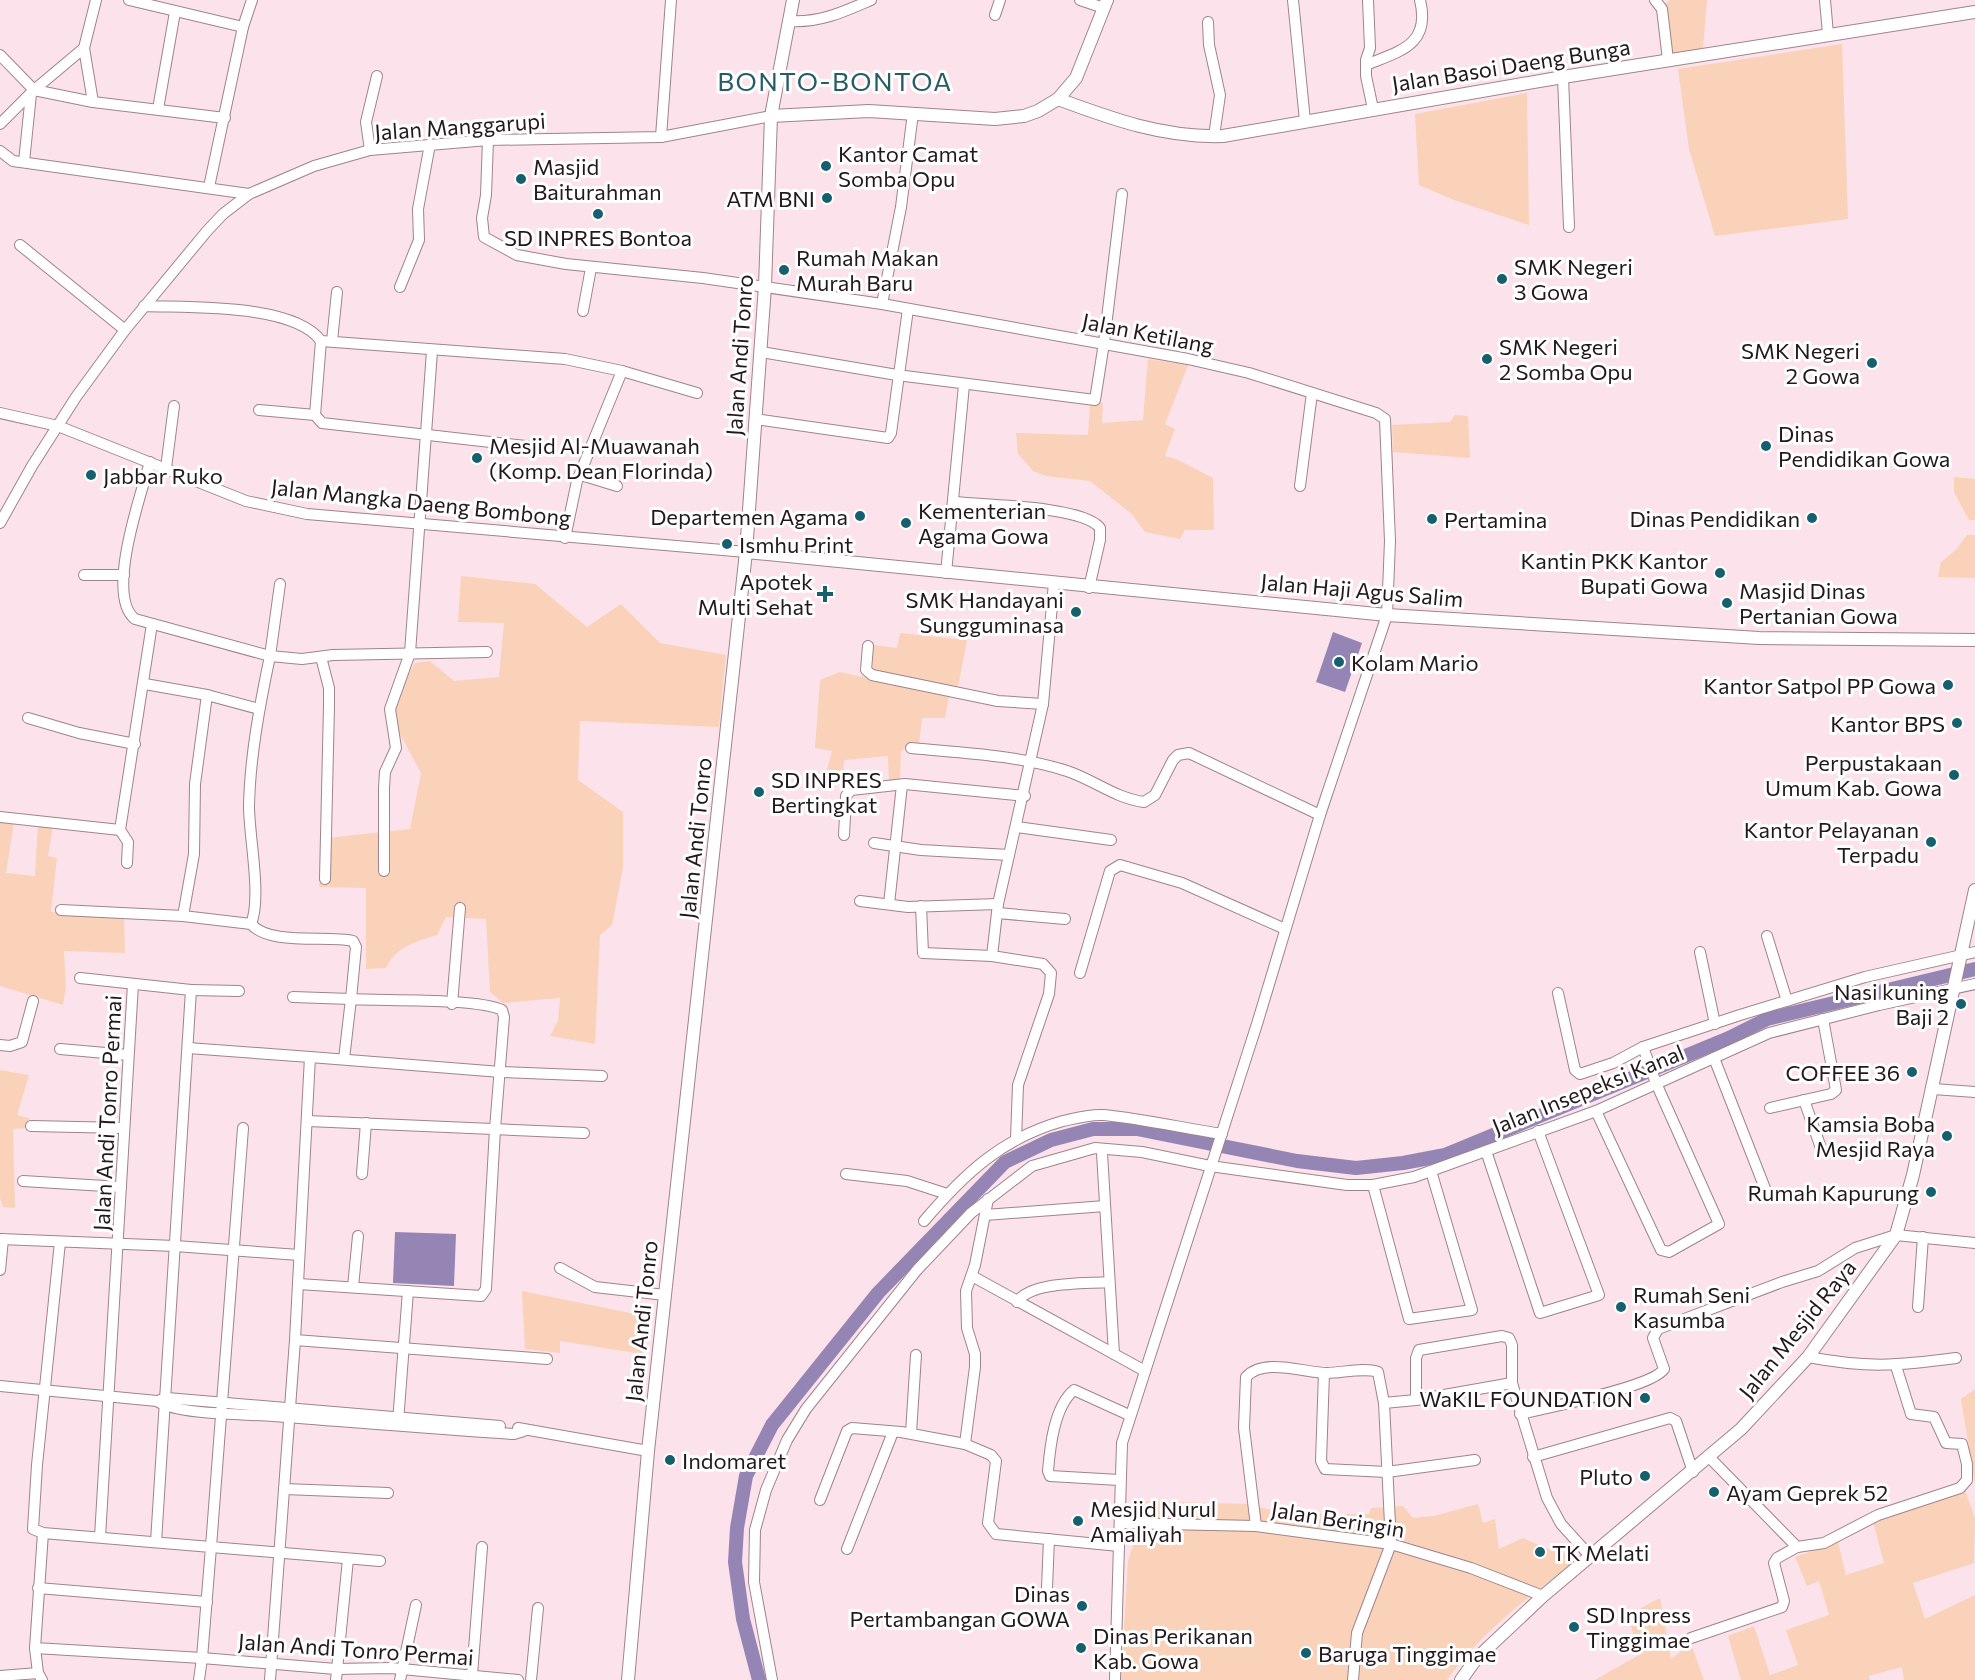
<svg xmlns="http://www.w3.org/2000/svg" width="1975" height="1680" font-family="Commissioner,sans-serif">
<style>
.green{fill:#f9d2b9}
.water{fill:#9585b4}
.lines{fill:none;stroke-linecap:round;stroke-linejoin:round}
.canal{stroke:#9585b4;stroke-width:14}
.minor-casing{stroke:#a0838c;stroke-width:12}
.tertiary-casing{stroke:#a0838c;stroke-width:14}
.minor{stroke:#fff;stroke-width:10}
.tertiary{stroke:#fff;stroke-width:12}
.poi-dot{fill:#155f6e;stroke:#fff;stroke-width:2}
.labels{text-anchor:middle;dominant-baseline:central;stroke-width:6;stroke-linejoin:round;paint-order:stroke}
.street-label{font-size:22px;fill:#23181c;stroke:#fff}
.poi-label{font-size:22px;fill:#23181c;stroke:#fff;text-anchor:start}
.quarter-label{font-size:26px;letter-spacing:1.5px;fill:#265c68;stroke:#fff}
</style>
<rect width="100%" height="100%" fill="#fce2ea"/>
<g class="green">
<polygon points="1670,0 1707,0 1703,49 1671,57 1663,5"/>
<polygon points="1842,44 1848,219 1715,236 1689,149 1678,69"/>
<polygon points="1527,93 1529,225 1454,200 1419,185 1415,114"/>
<polygon points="1148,359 1188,365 1165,424 1175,429 1165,456 1176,459 1213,478 1214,530 1185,530 1180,539 1145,532 1132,514 1090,481 1046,476 1033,471 1018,454 1016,433 1088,435 1090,404 1103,403 1102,423 1143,420"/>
<polygon points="1455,415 1468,416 1470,458 1393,452 1392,425 1450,422"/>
<polygon points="1954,477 1975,479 1975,520 1969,520 1954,492"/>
<polygon points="1967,535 1975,535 1975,578 1938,577 1941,562 1956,550"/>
<path d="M461 576 535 584 587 627 621 604 660 643 726 655 719 727 580 721 578 780 623 812V868L612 925 600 935 595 1044 550 1036 558 1021 560 998 503 1003 490 992 486 919 446 917 437 935C415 942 397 946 386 968L366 969V888L319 887 327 838 410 829 421 773 387 710 415 663 430 661 454 681 499 677 504 623 458 622Z"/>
<polygon points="900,633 967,640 958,687 936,685 872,671 874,645 897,648"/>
<polygon points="840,672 949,696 945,718 922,718 919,744 908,744 901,752 900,780 889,782 888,756 844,760 843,779 824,780 832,751 815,748 820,680"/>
<polygon points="0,820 14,822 6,873 35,876 38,823 53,826 48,856 57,858 51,912 124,916 125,953 64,951 66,987 63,1005 0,986"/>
<polygon points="0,1070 29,1075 17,1115 29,1118 28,1128 13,1129 15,1208 3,1207 0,1198"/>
<polygon points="522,1291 650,1317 642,1354 560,1341 560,1353 525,1349"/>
<polygon points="1975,1389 1975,1484 1961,1399"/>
<polygon points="1965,1490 1975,1518 1974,1563 1913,1583 1925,1619 1975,1595 1975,1680 1904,1680 1902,1667 1869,1676 1870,1680 1741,1680 1728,1636 1754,1626 1770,1675 1798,1665 1786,1630 1829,1615 1819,1581 1807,1586 1795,1557 1838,1542 1846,1575 1884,1563 1873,1522"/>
<path d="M1135 1501 1247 1504 1267 1509 1322 1514H1369L1371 1508 1403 1506 1413 1518 1434 1516 1478 1504 1483 1523 1495 1519 1499 1549 1523 1538 1560 1554 1568 1552 1575 1561C1529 1597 1481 1632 1447 1680H1121L1128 1561 1138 1530Z"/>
<polygon points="1660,1598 1671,1659 1691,1644 1704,1680 1595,1680 1639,1655 1628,1615"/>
</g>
<g class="water">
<polygon points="1333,632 1362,643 1345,692 1316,682"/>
<polygon points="395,1232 456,1234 454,1286 393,1283"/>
</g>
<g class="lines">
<polyline class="canal" points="759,1680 743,1619 735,1562 737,1528 746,1476 772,1425 878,1293 1005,1162 1051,1140 1093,1129 1137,1129 1297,1161 1356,1168 1403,1163 1445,1155 1729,1038 1767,1019 1975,969"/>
<defs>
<g id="minor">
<polyline points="129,0 243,27 209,187"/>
<polyline points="1080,0 1104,8"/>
<polyline points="1293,0 1305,121"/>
<polyline points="1368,0 1370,48 1366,60 1366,76 1373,109"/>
<polyline points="1655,0 1662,9 1668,60"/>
<polyline points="1825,0 1828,34"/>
<polyline points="995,15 1000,0"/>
<path d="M789 21C820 23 843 12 871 0"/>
<polyline points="1208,22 1209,45 1220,95 1214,136"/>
<polyline points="243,27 252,0"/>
<polyline points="84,48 96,0"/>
<polyline points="0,55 34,90 84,48 93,102"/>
<path d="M1366 65C1400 51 1431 45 1420 0"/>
<polyline points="1563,77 1569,227"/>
<polyline points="158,109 175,12"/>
<polyline points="0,124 34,90 93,102 225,118"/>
<polyline points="661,137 671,0"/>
<polyline points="488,140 486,195 482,218 484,237 517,255 566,264 703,278 882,304 1188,359 1249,373 1376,413 1385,419 1390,541 1387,615 1320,815 1257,1024 1122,1443 1115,1680"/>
<polyline points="370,150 366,122 377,76"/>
<polyline points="0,151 13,161 249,194"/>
<polyline points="24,162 31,94"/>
<polyline points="20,245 125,330"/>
<polyline points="400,287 419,240 418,209 430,144"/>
<polyline points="882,304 901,207 913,113"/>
<path d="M144 306C188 308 294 303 321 341L565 359 622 371 697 393"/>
<polyline points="583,311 591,268"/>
<polyline points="321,341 315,415 322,423 535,447"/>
<polyline points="332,341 337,292"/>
<polyline points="761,352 897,375 1095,400 1104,343 1122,194"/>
<polyline points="259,410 315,415"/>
<polyline points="0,413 58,426 246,501 307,514 746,552"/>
<polyline points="755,419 888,438 891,433 908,309"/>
<path d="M150 462C141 494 105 596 135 619L270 656C260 704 250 756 249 806 249 837 262 897 251 924L183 916 194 854 195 784 207 695"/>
<polyline points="166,468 174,406"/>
<polyline points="581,475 617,486"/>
<polyline points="1300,486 1312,393"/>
<path d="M955 502C985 505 1083 506 1100 528V540L1089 588"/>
<polyline points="0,523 32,466 76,397 125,330 207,231 223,214 249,194 314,166 370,150 488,140 661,137 771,116"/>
<polyline points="565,538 577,481 622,371"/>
<polyline points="946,573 964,385"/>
<polyline points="84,575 124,575"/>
<polyline points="280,584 270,656 302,659 333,655 487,652"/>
<polyline points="868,646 866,670 872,675 998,701 1043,704"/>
<polyline points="321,657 329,688 329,706 325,879"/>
<polyline points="145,684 207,695 259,709"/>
<polyline points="28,718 79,733 135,744"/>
<path d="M911 748C964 753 1017 755 1067 771 1094 780 1115 798 1144 802L1155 795 1173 760 1178 755 1189 753 1320 815"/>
<polyline points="0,817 120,830 152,624"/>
<polyline points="1017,827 1111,840"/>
<polyline points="120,830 128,842 127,863"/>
<polyline points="844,835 846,796 851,790 905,784 1025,796"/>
<polyline points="874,843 921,850 1009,855"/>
<polyline points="384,871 384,788 385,772 396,748 390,709 410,653 432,351"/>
<polyline points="860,901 908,907 998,904"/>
<polyline points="889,904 902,785"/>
<polyline points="921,906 923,953 992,956"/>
<polyline points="61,910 183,916"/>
<polyline points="997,913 1065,919"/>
<path d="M251 924C270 946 326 935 353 941L356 947 351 999 293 997"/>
<polyline points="1767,936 1787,1001"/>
<polyline points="1700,952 1715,1024"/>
<polyline points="1080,973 1110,871 1120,865 1182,883 1285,929"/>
<polyline points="80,978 191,990 156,1542"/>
<polyline points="191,990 239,991"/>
<polyline points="1558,993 1575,1070 1580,1074 1613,1063 1643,1047 1740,1015 1865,977 1975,952"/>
<polyline points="452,1004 460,908"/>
<polyline points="0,1045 10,1046 22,1042 33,1001"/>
<polyline points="188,1048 310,1057"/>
<polyline points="60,1049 128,1055"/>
<polyline points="1714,1058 1766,1191"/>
<polyline points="1933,1089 1975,1092"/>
<polyline points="1804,1100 1821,1148"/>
<polyline points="1770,1108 1831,1094 1836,1090 1823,1019"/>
<polyline points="1596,1111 1661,1250 1669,1252 1719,1224 1656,1083 1643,1047"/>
<polyline points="308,1121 584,1133"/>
<polyline points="31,1126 124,1128"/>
<polyline points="243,1128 211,1547 380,1561"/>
<polyline points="1016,1139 1018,1085 1049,994 1051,973 1043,964 992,956 998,904 1043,704 1054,583"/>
<polyline points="1486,1151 1540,1313 1599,1295 1538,1131"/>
<polyline points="1102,1153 1114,1354"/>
<polyline points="362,1174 366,1123"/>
<polyline points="846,1174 907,1181 947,1194"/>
<polyline points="23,1181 121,1187"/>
<polyline points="1373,1185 1409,1319 1472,1310 1431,1171"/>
<polyline points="988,1199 975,1265 966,1291 967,1328 975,1354 975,1367 965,1444 991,1455 996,1461 988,1523 996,1534 1119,1546"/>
<polyline points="985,1215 1105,1206"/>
<path d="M924 1221C964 1174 1002 1138 1063 1121 1076 1118 1090 1114 1104 1115 1143 1119 1183 1128 1222 1134"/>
<polyline points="0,1239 175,1246 299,1255"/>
<polyline points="560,1268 595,1287 665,1295"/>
<polyline points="0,1270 3,1239"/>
<polyline points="972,1276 1145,1371"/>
<path d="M299 1284 481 1296 486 1289 495 1129 504 1017 502 1010C477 998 384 1001 351 999L344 1059"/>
<polyline points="353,1287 358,1236"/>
<path d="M1017 1302C1031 1281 1085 1284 1109 1282"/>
<polyline points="1918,1307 1923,1237"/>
<polyline points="295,1340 547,1359"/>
<path d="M1808 1357C1866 1368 1897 1366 1956 1358"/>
<polyline points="1324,1373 1321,1461 1325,1469 1387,1472 1475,1460"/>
<path d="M0 1386 157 1401C177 1415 246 1414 273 1416 353 1422 434 1429 514 1434L524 1431"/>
<polyline points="160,1400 167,1398 500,1426"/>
<polyline points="1416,1400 1416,1358 1419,1350 1502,1336 1509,1338 1512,1345 1512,1383 1547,1498 1561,1524 1590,1556"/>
<polyline points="1384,1403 1416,1400 1512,1383"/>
<path d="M1520 1414C1545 1408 1653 1387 1664 1369L1653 1338 1658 1329 1782 1282 1818 1271 1855 1248 1896 1235 1975 1243"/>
<polyline points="398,1422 408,1291"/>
<polyline points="518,1428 648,1451"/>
<polyline points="911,1433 916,1355"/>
<polyline points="1533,1457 1670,1418 1676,1421 1693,1472"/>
<path d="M1119 1480 1050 1476 1048 1471C1050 1447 1054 1407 1074 1390L1129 1415"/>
<polyline points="284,1489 388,1493"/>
<polyline points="820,1500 847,1431 852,1428 901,1432 965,1444"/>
<polyline points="1120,1523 1256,1526 1391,1544 1471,1568 1543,1596"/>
<path d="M1256 1526 1244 1428 1246 1377C1264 1357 1305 1373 1327 1373 1342 1373 1364 1367 1378 1372L1384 1403 1391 1544 1357 1633 1353 1680"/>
<polyline points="43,1533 35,1648 202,1658 211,1547 43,1533 33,1529 37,1465 60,1242"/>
<polyline points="100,1537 133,984"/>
<polyline points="1797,1547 1824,1543 1878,1515 1960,1488 1967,1480 1967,1464 1962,1444 1946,1443 1934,1417 1911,1414 1896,1366"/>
<polyline points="847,1549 893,1432"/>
<polyline points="38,1588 207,1602"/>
<polyline points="1047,1588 1049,1539"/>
<polyline points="1691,1638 1782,1607 1784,1601 1774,1563 1777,1558 1797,1547 1710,1458"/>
<polyline points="35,1648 38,1673"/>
<polyline points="472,1675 482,1547"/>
<polyline points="0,1676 38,1673 42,1680"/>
<polyline points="199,1680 202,1658 336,1669 391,1668 518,1680"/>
<polyline points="270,1680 295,1340 310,1057 501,1072 602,1076"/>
<polyline points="336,1680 348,1559"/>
<polyline points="400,1680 416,1605"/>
<polyline points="531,1680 538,1608"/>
<polyline points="772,1680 754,1582 755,1530 766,1490 787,1440 806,1409 917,1270 971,1213 1032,1166 1095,1148 1142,1152 1210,1166 1347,1185 1373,1185 1414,1177 1596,1111 1769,1033 1879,1005 1975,984"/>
</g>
<g id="tertiary">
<path d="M1058 99C1112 119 1164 138 1223 136L1563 77 1975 12"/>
<polyline points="771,116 869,111 995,119 1024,116 1038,111 1058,99 1076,78 1107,0"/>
<polyline points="746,552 1387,615 1759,638 1975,640"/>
<polyline points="628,1680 648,1451 746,552 765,286 771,116 793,0"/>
<polyline points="1461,1680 1476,1659 1543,1596 1741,1429 1808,1357 1896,1235 1913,1175 1975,890"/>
</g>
</defs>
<use href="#minor" class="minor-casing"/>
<use href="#tertiary" class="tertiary-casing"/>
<use href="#minor" class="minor"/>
<use href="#tertiary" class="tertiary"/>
</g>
<g class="poi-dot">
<circle cx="826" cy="166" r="6"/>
<circle cx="521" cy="179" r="6"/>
<circle cx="827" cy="198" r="6"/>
<circle cx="598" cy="214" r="6"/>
<circle cx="784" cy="270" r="6"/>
<circle cx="1502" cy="279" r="6"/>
<circle cx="1487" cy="359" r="6"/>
<circle cx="1872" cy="363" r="6"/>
<circle cx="1766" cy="446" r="6"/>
<circle cx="477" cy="458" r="6"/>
<circle cx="91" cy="475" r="6"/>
<circle cx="860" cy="516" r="6"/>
<circle cx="1812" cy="518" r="6"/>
<circle cx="1432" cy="519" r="6"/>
<circle cx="906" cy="523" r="6"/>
<circle cx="727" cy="544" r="6"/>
<circle cx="1720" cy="573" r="6"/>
<path d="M822 585h6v6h6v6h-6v6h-6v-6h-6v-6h6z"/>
<circle cx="1727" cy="603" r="6"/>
<circle cx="1076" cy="612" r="6"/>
<circle cx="1339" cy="662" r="6"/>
<circle cx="1948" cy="685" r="6"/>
<circle cx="1957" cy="723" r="6"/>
<circle cx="1954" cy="775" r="6"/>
<circle cx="759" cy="792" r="6"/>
<circle cx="1931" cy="842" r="6"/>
<circle cx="1961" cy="1004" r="6"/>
<circle cx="1912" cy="1072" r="6"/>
<circle cx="1947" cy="1136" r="6"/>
<circle cx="1931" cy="1192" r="6"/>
<circle cx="1621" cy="1307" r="6"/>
<circle cx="1645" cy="1398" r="6"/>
<circle cx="670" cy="1460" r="6"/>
<circle cx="1645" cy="1476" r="6"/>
<circle cx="1714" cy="1492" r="6"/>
<circle cx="1078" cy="1521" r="6"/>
<circle cx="1540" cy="1552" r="6"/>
<circle cx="1082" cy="1606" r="6"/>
<circle cx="1574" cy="1627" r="6"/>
<circle cx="1081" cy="1648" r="6"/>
<circle cx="1306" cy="1653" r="6"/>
</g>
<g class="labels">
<g class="street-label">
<text transform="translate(1511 65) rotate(-9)">Jalan Basoi Daeng Bunga</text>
<text transform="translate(460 126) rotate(-4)">Jalan Manggarupi</text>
<text transform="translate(1148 333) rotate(11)">Jalan Ketilang</text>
<text transform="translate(739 355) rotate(-86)">Jalan Andi Tonro</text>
<text transform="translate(421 502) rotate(6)">Jalan Mangka Daeng Bombong</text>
<text transform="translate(1362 590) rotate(5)">Jalan Haji Agus Salim</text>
<text transform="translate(695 838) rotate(-84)">Jalan Andi Tonro</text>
<text transform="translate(1588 1089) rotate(-22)">Jalan Insepeksi Kanal</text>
<text transform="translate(107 1113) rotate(-87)">Jalan Andi Tonro Permai</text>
<text transform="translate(641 1321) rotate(-84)">Jalan Andi Tonro</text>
<text transform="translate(1797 1329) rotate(-51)">Jalan Mesjid Raya</text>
<text transform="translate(1338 1519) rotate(9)">Jalan Beringin</text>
<text transform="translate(356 1649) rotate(4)">Jalan Andi Tonro Permai</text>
</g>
<g class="poi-label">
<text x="838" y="153">Kantor Camat<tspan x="838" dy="25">Somba Opu</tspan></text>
<text x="533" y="166">Masjid<tspan x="533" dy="25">Baiturahman</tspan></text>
<text x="815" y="198" text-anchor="end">ATM BNI</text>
<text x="598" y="237" text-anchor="middle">SD INPRES Bontoa</text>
<text x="796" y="257">Rumah Makan<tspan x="796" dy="25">Murah Baru</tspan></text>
<text x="1514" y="266">SMK Negeri<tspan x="1514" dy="25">3 Gowa</tspan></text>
<text x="1499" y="346">SMK Negeri<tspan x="1499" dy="25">2 Somba Opu</tspan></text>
<text x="1860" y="350" text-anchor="end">SMK Negeri<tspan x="1860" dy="25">2 Gowa</tspan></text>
<text x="1778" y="433">Dinas<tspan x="1778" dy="25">Pendidikan Gowa</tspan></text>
<text x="489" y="445">Mesjid Al-Muawanah<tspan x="489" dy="25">(Komp. Dean Florinda)</tspan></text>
<text x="103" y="475">Jabbar Ruko</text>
<text x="918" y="510">Kementerian<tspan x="918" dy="25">Agama Gowa</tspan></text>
<text x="848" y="516" text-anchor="end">Departemen Agama</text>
<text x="1800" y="518" text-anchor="end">Dinas Pendidikan</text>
<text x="1444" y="519">Pertamina</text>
<text x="739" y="544">Ismhu Print</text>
<text x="1708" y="560" text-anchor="end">Kantin PKK Kantor<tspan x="1708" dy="25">Bupati Gowa</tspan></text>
<text x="813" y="581" text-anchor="end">Apotek<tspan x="813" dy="25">Multi Sehat</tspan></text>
<text x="1739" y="590">Masjid Dinas<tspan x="1739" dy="25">Pertanian Gowa</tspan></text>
<text x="1064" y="599" text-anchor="end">SMK Handayani<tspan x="1064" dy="25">Sungguminasa</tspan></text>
<text x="1351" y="662">Kolam Mario</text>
<text x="1936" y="685" text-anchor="end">Kantor Satpol PP Gowa</text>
<text x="1945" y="723" text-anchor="end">Kantor BPS</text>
<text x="1942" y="762" text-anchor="end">Perpustakaan<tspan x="1942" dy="25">Umum Kab. Gowa</tspan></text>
<text x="771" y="779">SD INPRES<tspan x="771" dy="25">Bertingkat</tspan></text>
<text x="1919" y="829" text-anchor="end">Kantor Pelayanan<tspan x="1919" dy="25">Terpadu</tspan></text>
<text x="1949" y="991" text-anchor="end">Nasi kuning<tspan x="1949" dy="25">Baji 2</tspan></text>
<text x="1900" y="1072" text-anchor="end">COFFEE 36</text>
<text x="1935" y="1123" text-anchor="end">Kamsia Boba<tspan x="1935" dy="25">Mesjid Raya</tspan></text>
<text x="1919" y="1192" text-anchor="end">Rumah Kapurung</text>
<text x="1633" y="1294">Rumah Seni<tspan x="1633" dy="25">Kasumba</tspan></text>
<text x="1633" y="1398" text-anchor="end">WaKIL FOUNDATI0N</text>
<text x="682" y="1460">Indomaret</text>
<text x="1633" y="1476" text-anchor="end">Pluto</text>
<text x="1726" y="1492">Ayam Geprek 52</text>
<text x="1090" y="1508">Mesjid Nurul<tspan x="1090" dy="25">Amaliyah</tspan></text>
<text x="1552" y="1552">TK Melati</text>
<text x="1070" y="1593" text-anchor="end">Dinas<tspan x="1070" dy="25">Pertambangan GOWA</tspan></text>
<text x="1586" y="1614">SD Inpress<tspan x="1586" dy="25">Tinggimae</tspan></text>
<text x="1093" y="1635">Dinas Perikanan<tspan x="1093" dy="25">Kab. Gowa</tspan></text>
<text x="1318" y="1653">Baruga Tinggimae</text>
</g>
<g class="quarter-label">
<text x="835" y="80">BONTO-BONTOA</text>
</g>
</g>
</svg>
